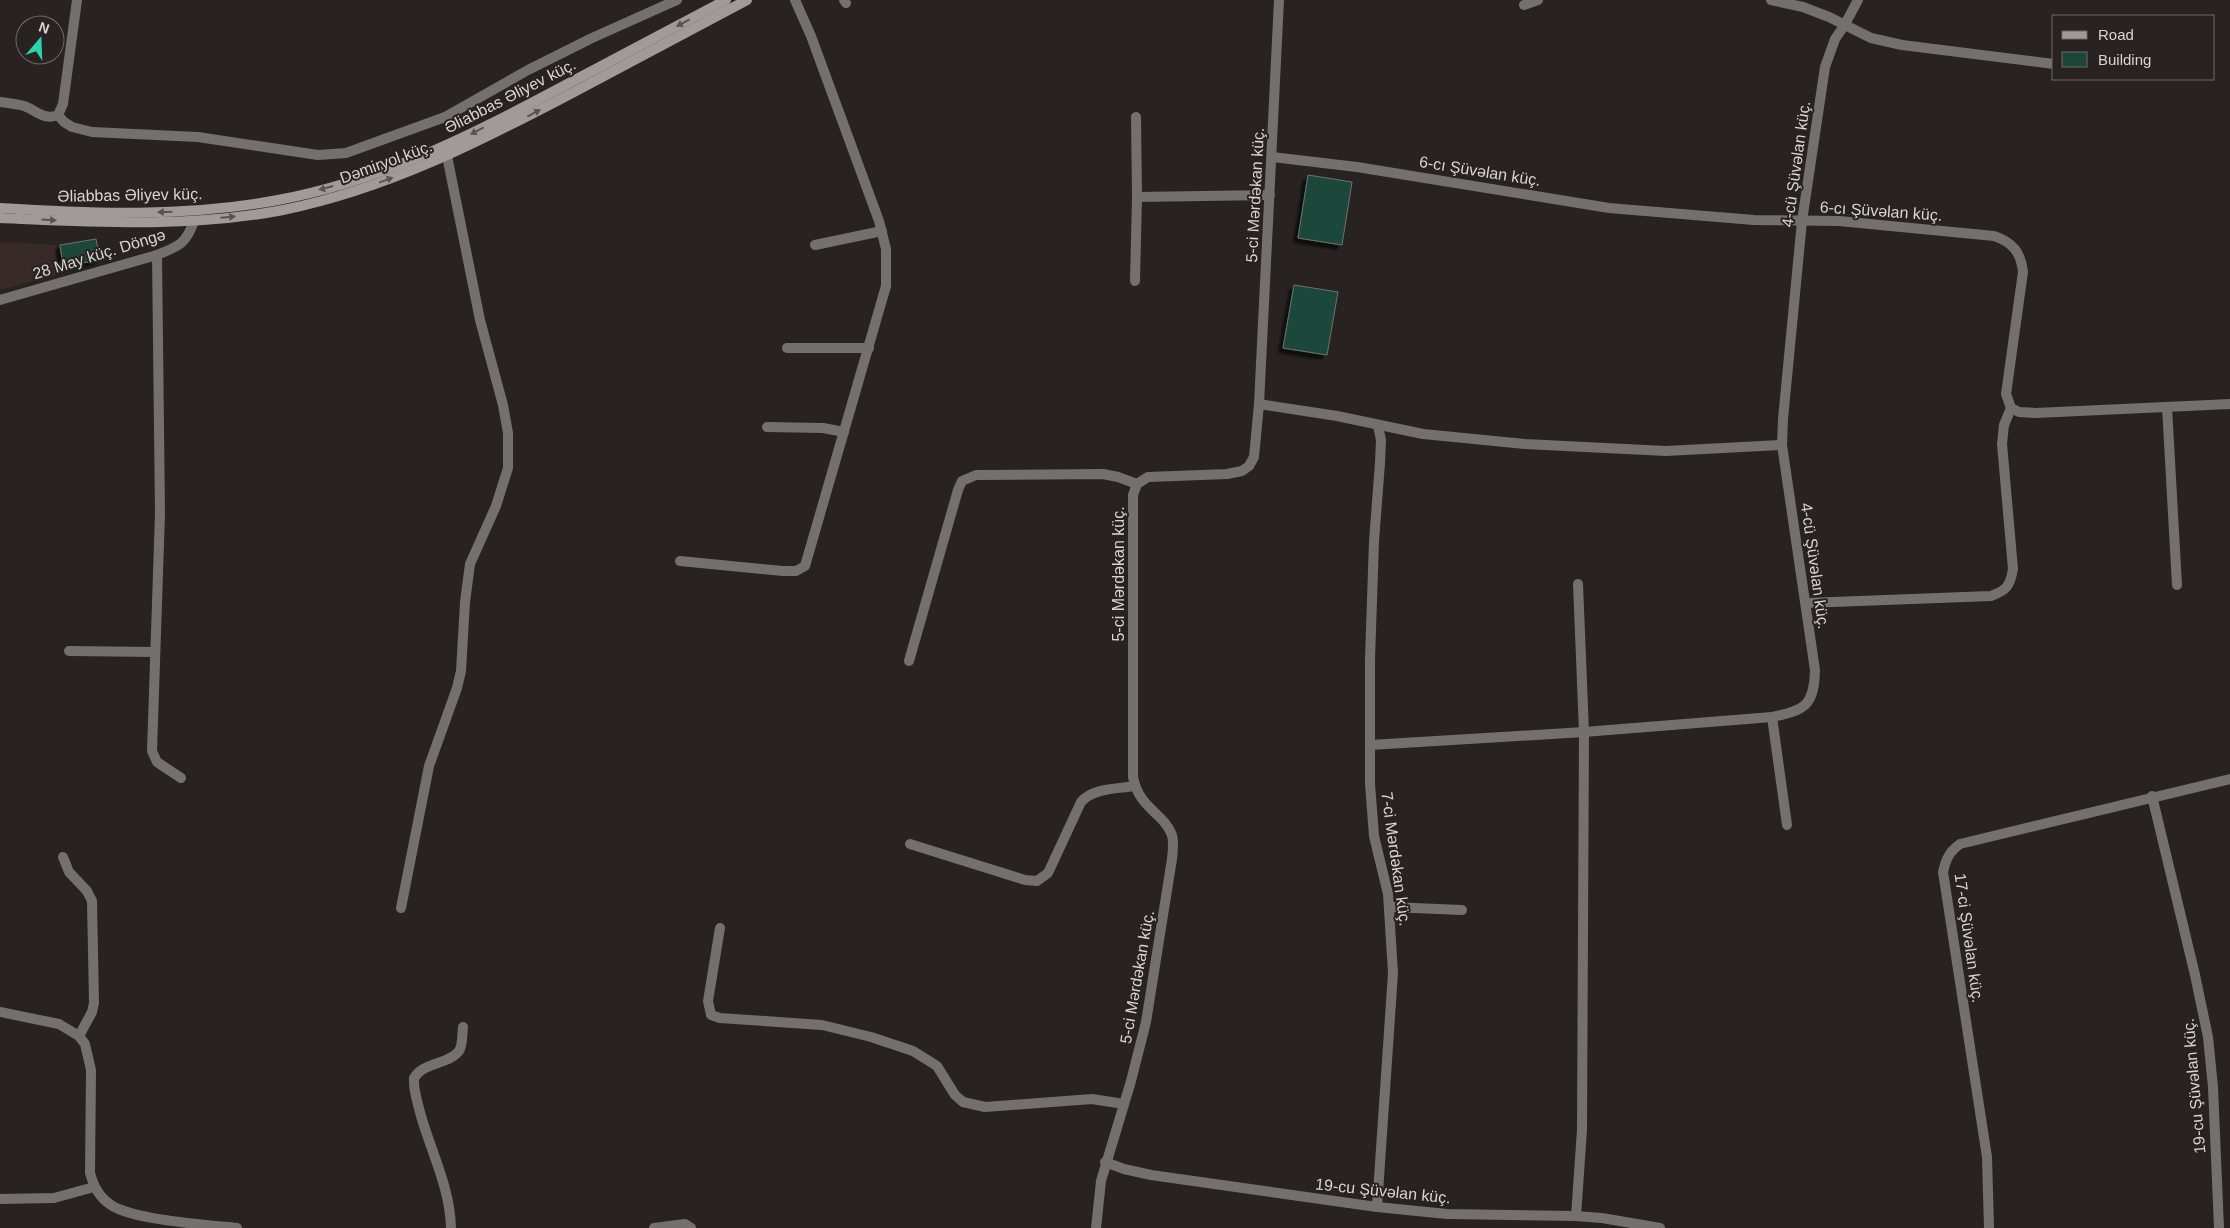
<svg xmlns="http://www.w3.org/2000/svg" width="2230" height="1228" font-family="Arial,sans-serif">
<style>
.built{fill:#372a28}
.building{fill:#1d463a;stroke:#6b7370;filter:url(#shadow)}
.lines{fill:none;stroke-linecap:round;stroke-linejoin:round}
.minor{stroke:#73706f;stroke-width:10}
.tertiary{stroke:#73706f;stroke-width:10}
.secondary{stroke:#a09b9a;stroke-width:10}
.oneway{fill:#585251}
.labels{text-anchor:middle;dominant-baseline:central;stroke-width:4;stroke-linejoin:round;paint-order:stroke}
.street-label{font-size:16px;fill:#d9d4d4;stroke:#282221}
</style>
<defs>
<filter id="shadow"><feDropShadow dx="-4.5" dy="4.5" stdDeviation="1" flood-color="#0009"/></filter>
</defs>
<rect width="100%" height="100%" fill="#282221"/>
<polygon class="built" points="0,242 56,245 60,274 0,290"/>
<g class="building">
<polygon points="1308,175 1352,182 1342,245 1298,238"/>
<polygon points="96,239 100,260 63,266 60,245"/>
<polygon points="1294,285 1338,292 1327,355 1283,348"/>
</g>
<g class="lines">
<g class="minor">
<polyline points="844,0 846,3"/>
<polyline points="1771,0 1803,7 1829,17 1871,38 1902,45 2054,64"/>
<polyline points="1524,5 1538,0"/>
<path d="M0 102C8 103 16 104 24 106 36 110 44 121 58 115L63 104 77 0"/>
<polyline points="58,115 64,122 72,127 92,132 198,137 318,155 346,153 445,117 528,70 592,38 677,0"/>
<path d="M1272 157 1357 167 1609 208 1754 220 1839 221 1994 236C2012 242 2021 252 2023 272L2006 394 2011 408 2019 412 2036 413 2230 404"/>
<polyline points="1137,197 1270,195"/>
<polyline points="815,245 882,231"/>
<polyline points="157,255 160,514 152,751 157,762 181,778"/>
<polyline points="1135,281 1137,197 1136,117"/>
<polyline points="787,348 869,348"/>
<polyline points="1259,404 1337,416 1423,434 1525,444 1666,451 1782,445"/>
<polyline points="2167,407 2177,585"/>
<polyline points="767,427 823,428 844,432"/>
<polyline points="680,561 783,571 796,571 805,566 886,286 886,249 879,221 811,36 795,0"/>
<path d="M1806 603 1991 596C2007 590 2010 586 2013 569L2002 444 2004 425 2011 408"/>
<polyline points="69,651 155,652"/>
<polyline points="909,661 958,490 962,481 976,475 1103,474 1118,477 1137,484"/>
<polyline points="1772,717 1787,825"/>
<path d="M1370 745 1584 732 1772 717C1805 710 1814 706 1815 670L1782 445 1783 419 1802 221 1825 67 1835 39 1844 26 1858 0"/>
<polyline points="2152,796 2195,975 2208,1037 2213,1087 2219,1228"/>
<path d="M910 844 1025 880 1037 881 1048 873 1081 802C1093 788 1117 789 1134 786"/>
<polyline points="63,857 69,872 87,891 92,901 94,1003 92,1012 79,1036"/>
<polyline points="1390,907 1462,910"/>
<polyline points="401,908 429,766 457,688 461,671 465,602 470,564 496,506 508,468 508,433 503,405 480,320 447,156"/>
<polyline points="720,928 708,1001 711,1015 720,1018 822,1025 871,1037 913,1051 937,1066 955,1095 963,1102 985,1107 1092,1099 1124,1104"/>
<path d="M0 1012 59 1024 79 1036 85 1044 91 1070 90 1173C94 1187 99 1197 111 1205 133 1220 209 1225 237 1228"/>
<polyline points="1105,1162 1124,1169 1151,1175 1377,1207 1447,1214 1576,1216 1602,1218 1660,1228"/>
<polyline points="0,1199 54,1198 94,1187"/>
<polyline points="1377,1207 1393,973 1388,894 1374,836 1370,784 1370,659 1374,541 1380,463 1381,440 1378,426"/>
<polyline points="1576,1216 1582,1130 1584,732 1578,584"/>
<path d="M451 1228C450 1188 432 1154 421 1116 418 1103 413 1091 414 1078 423 1062 448 1065 459 1051 463 1045 462 1034 463 1027"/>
<polyline points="654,1228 685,1224 691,1228"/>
<path d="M1096 1228 1101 1181 1131 1081 1146 1022 1172 859C1173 851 1174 843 1172 835 1164 813 1139 809 1133 777V495L1137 484 1148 477 1227 474 1242 471 1249 466 1254 457 1259 404 1279 0"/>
<path d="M1989 1228 1987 1157 1943 872C1946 859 1949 852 1960 844L2230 779"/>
</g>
<path class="tertiary" d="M0 300 157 255C179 246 186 244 194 221"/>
<g class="secondary">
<path d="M0 208C93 214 187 217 278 200 380 181 468 137 558 89 614 59 670 30 726 0"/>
<path d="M0 218C94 222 190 228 283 210 387 189 481 141 574 92 632 61 690 30 747 0"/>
</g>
</g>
<defs><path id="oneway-solid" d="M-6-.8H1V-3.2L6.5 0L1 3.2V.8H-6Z" transform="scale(1.25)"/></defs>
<g class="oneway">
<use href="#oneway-solid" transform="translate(683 23) rotate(152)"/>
<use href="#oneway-solid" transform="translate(534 113) rotate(-28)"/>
<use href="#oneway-solid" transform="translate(477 131) rotate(152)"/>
<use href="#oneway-solid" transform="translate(386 180) rotate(-20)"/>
<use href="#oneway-solid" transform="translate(326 188) rotate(165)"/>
<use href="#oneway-solid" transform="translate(165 212) rotate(178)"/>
<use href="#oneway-solid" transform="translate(228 217) rotate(-5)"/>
<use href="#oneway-solid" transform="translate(49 220) rotate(3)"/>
</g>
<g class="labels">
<g class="street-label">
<text transform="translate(510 96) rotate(-27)">Əliabbas Əliyev küç.</text>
<text transform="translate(386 162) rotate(-20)">Dəmiryol küç.</text>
<text transform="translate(1796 164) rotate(-82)">4-cü Şüvəlan küç.</text>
<text transform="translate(1480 171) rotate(9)">6-cı Şüvəlan küç.</text>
<text transform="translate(130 195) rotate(-1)">Əliabbas Əliyev küç.</text>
<text transform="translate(1255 195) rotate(-87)">5-ci Mərdəkan küç.</text>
<text transform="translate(1881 211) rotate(4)">6-cı Şüvəlan küç.</text>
<text transform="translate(99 254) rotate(-17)">28 May küç. Döngə</text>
<text transform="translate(1815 566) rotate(82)">4-cü Şüvəlan küç.</text>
<text transform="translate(1118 574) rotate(-90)">5-ci Mərdəkan küç.</text>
<text transform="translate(1396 859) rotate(82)">7-ci Mərdəkan küç.</text>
<text transform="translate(1969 938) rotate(82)">17-ci Şüvəlan küç.</text>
<text transform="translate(1137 977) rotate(-80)">5-ci Mərdəkan küç.</text>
<text transform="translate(2194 1086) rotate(-95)">19-cu Şüvəlan küç.</text>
<text transform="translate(1383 1191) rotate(6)">19-cu Şüvəlan küç.</text>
</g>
</g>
<rect x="2052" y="15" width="162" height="65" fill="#282221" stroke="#6f6969"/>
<rect x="2062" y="31" width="25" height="8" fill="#a09b9a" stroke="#6f6969"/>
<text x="2098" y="40" font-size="15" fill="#d9d4d4">Road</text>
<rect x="2062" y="52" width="25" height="15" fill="#1d463a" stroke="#6f6969"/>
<text x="2098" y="65" font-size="15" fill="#d9d4d4">Building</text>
<g transform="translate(40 40) rotate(19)"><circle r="24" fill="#282221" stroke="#6f6969"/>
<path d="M0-4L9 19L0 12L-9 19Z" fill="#29d5ac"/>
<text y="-8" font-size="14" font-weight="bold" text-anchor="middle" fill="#d9d4d4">N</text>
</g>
</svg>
